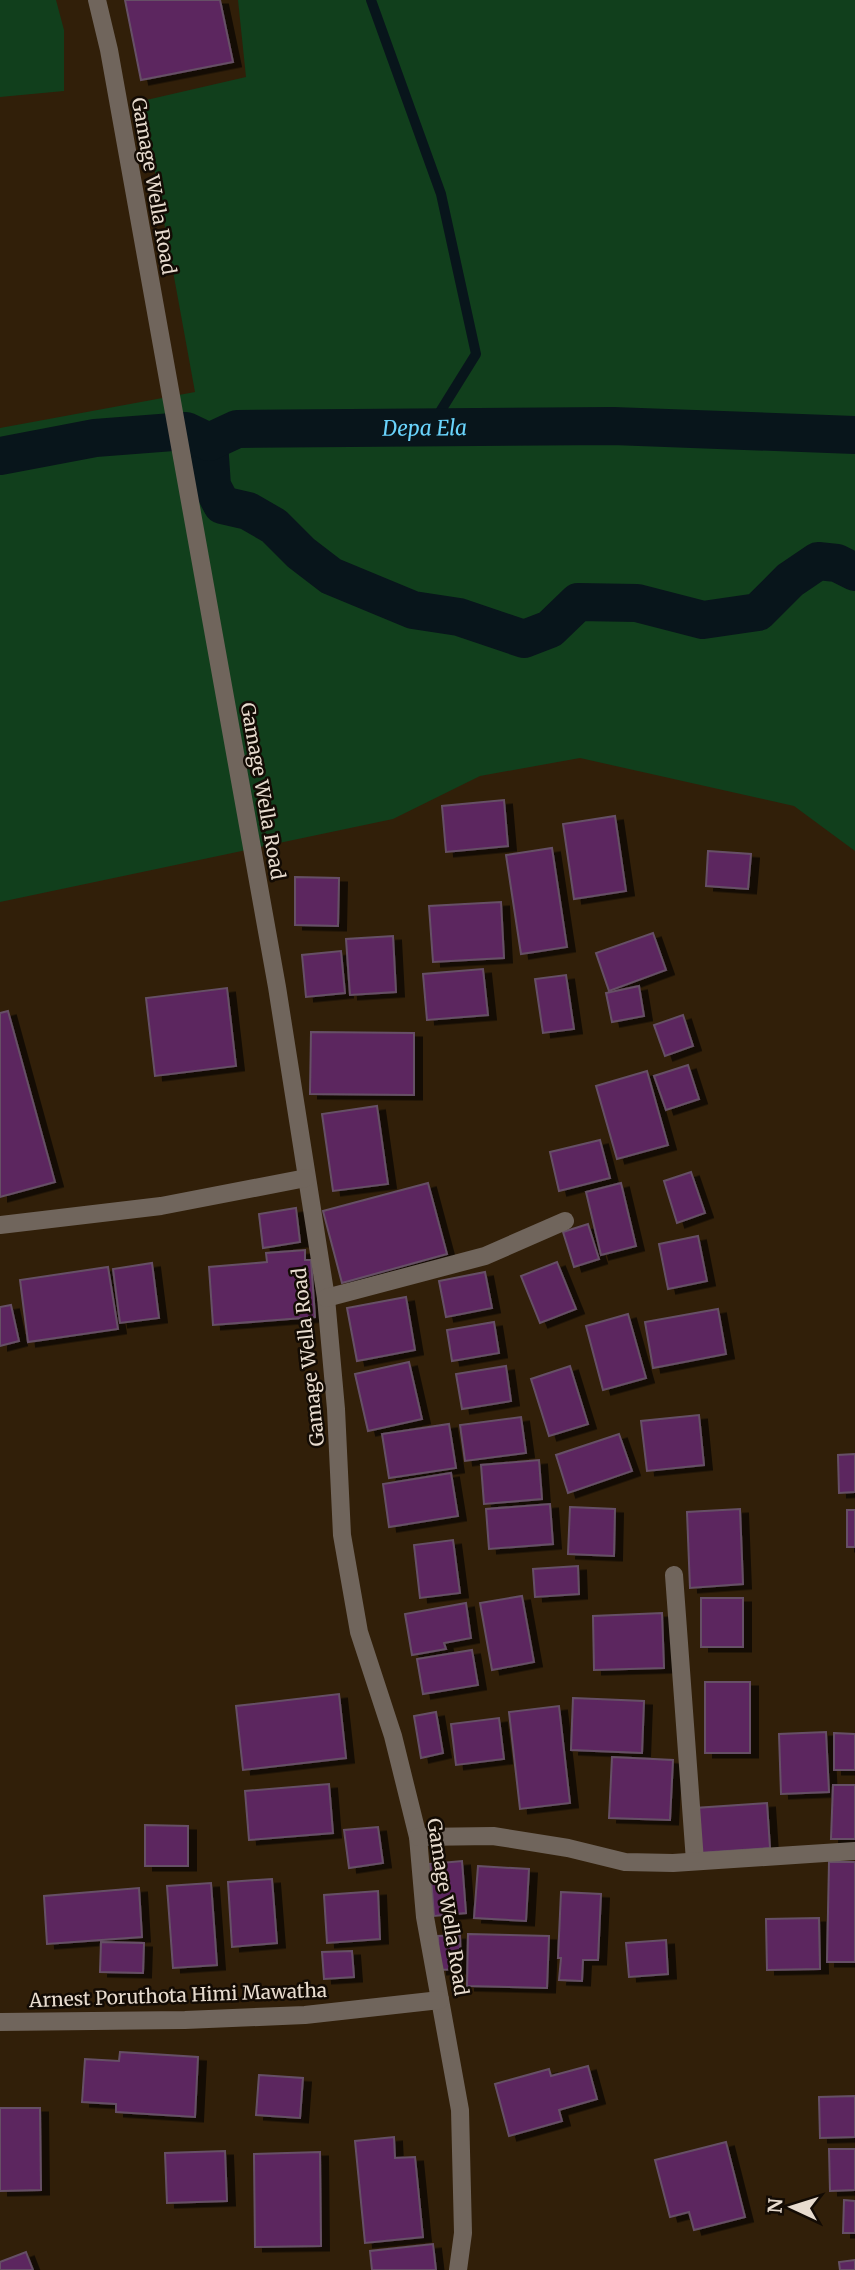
<svg xmlns="http://www.w3.org/2000/svg" width="855" height="2270" font-family="Merriweather,serif">
<style>
.green{fill:#113f1c}
.lines{fill:none;stroke-linecap:round;stroke-linejoin:round}
.stream{stroke:#08151b;stroke-width:10}
.canal{stroke:#08151b;stroke-width:38}
.building{fill:#5b265e;stroke:#665066;stroke-width:2;filter:url(#shadow)}
.minor{stroke:#70655c;stroke-width:18}
.labels{text-anchor:middle;dominant-baseline:central;stroke-width:5;stroke-linejoin:round;paint-order:stroke}
.street-label{font-size:19px;fill:#e8dccf;stroke:#130b04}
.water-label{font-size:21px;font-style:italic;fill:#69d3fb;stroke:#130b04}
</style>
<defs>
<filter id="shadow"><feDropShadow dx="8" dy="4.5" stdDeviation="0" flood-color="#0009"/></filter>
</defs>
<rect width="100%" height="100%" fill="#311f09"/>
<g class="green">
<polygon points="0,0 56,0 64,30 64,91 0,97"/>
<polygon points="238,0 855,0 855,851 794,806 580,758 480,776 393,819 0,902 0,428 195,392 142,101 246,77"/>
</g>
<g class="lines">
<polyline class="stream" points="371,0 441,194 476,354 430,428"/>
<g class="canal">
<polyline points="209,442 212,486 222,505 248,511 274,526 301,553 331,576 413,610 459,617 524,639 550,629 578,602 637,603 703,620 758,612 790,580 818,561 837,563 855,572"/>
<path id="s1" d="M0 456 95 438 186 431 209 442 237 429 613 426 855 435"/>
</g>
</g>
<g class="building">
<polygon points="125,0 220,0 233,62 141,80"/>
<polygon points="504,800 508,846 446,852 442,806"/>
<polygon points="615,816 626,891 574,899 563,824"/>
<polygon points="552,848 567,947 521,954 506,855"/>
<polygon points="708,851 751,854 748,889 706,886"/>
<polygon points="295,877 339,878 338,926 295,925"/>
<polygon points="501,902 504,958 433,962 429,906"/>
<polygon points="653,933 666,970 609,991 596,953"/>
<polygon points="393,936 396,992 350,995 346,939"/>
<polygon points="341,951 345,993 306,997 302,955"/>
<polygon points="483,969 488,1015 427,1020 423,974"/>
<polygon points="566,975 574,1029 543,1033 535,979"/>
<polygon points="639,986 644,1016 612,1022 606,993"/>
<polygon points="227,988 236,1066 155,1076 146,998"/>
<polygon points="8,1011 55,1182 0,1197 0,1013"/>
<polygon points="683,1015 693,1046 665,1056 654,1025"/>
<polygon points="311,1032 414,1033 414,1095 310,1094"/>
<polygon points="688,1065 699,1099 666,1110 654,1076"/>
<polygon points="647,1071 668,1145 617,1159 596,1086"/>
<polygon points="377,1106 388,1184 333,1191 322,1114"/>
<polygon points="600,1140 610,1178 559,1191 550,1152"/>
<polygon points="691,1172 705,1213 677,1223 664,1181"/>
<polygon points="428,1183 447,1254 342,1283 323,1211"/>
<polygon points="621,1183 636,1246 601,1255 586,1192"/>
<polygon points="296,1208 300,1242 263,1248 259,1214"/>
<polygon points="588,1224 599,1259 574,1267 563,1232"/>
<polygon points="698,1236 707,1281 668,1289 659,1244"/>
<polygon points="305,1250 305,1260 311,1260 315,1317 213,1325 209,1267 267,1262 266,1253"/>
<polygon points="557,1262 576,1309 540,1323 521,1276"/>
<polygon points="152,1263 159,1318 120,1323 113,1269"/>
<polygon points="108,1267 118,1329 28,1342 20,1280"/>
<polygon points="485,1272 492,1308 446,1317 439,1281"/>
<polygon points="406,1297 415,1350 357,1361 347,1308"/>
<polygon points="11,1305 19,1341 0,1346 0,1307"/>
<polygon points="718,1309 726,1354 653,1368 645,1322"/>
<polygon points="628,1314 646,1378 603,1390 586,1326"/>
<polygon points="494,1322 499,1353 452,1361 447,1330"/>
<polygon points="409,1362 422,1419 368,1431 355,1374"/>
<polygon points="506,1366 511,1401 462,1409 456,1374"/>
<polygon points="570,1366 588,1424 549,1436 531,1379"/>
<polygon points="699,1415 704,1465 647,1471 641,1421"/>
<polygon points="521,1417 526,1453 465,1461 460,1425"/>
<polygon points="449,1424 456,1468 389,1478 382,1434"/>
<polygon points="619,1434 632,1471 568,1493 556,1455"/>
<polygon points="855,1454 855,1492 839,1493 838,1455"/>
<polygon points="539,1460 542,1499 484,1504 481,1465"/>
<polygon points="451,1473 458,1516 389,1527 383,1484"/>
<polygon points="550,1504 553,1544 489,1549 486,1509"/>
<polygon points="570,1507 615,1509 614,1556 568,1554"/>
<polygon points="740,1509 743,1584 690,1588 687,1512"/>
<rect x="847" y="1510" width="8" height="37"/>
<polygon points="453,1540 460,1593 420,1598 414,1545"/>
<polygon points="578,1566 579,1594 535,1597 533,1569"/>
<polygon points="522,1596 534,1662 492,1670 480,1603"/>
<rect x="701" y="1598" width="42" height="49"/>
<polygon points="466,1603 471,1638 444,1643 446,1649 412,1655 405,1614"/>
<polygon points="662,1613 664,1668 594,1670 593,1616"/>
<polygon points="472,1650 478,1685 423,1694 417,1659"/>
<rect x="705" y="1682" width="45" height="71"/>
<polygon points="339,1694 346,1758 243,1770 236,1706"/>
<polygon points="573,1698 644,1701 642,1753 571,1750"/>
<polygon points="559,1706 570,1803 520,1809 509,1712"/>
<polygon points="436,1712 443,1753 421,1758 414,1716"/>
<polygon points="499,1718 504,1759 456,1765 451,1724"/>
<polygon points="826,1732 829,1792 781,1794 779,1734"/>
<polygon points="834,1733 855,1734 855,1770 834,1770"/>
<polygon points="612,1757 673,1760 670,1820 609,1818"/>
<polygon points="329,1784 333,1833 249,1840 245,1791"/>
<polygon points="833,1785 855,1785 855,1839 831,1839"/>
<polygon points="767,1803 770,1848 698,1853 695,1808"/>
<polygon points="145,1825 188,1826 188,1866 145,1866"/>
<polygon points="378,1827 383,1863 349,1868 344,1830"/>
<polygon points="462,1861 466,1913 434,1916 430,1864"/>
<polygon points="829,1862 855,1862 855,1962 827,1962"/>
<polygon points="478,1866 529,1869 526,1921 474,1918"/>
<polygon points="272,1879 277,1943 232,1947 228,1882"/>
<polygon points="211,1883 217,1965 173,1968 167,1886"/>
<polygon points="139,1888 142,1937 47,1944 44,1896"/>
<polygon points="378,1891 380,1939 327,1943 324,1895"/>
<polygon points="561,1892 601,1894 598,1960 583,1960 582,1981 559,1980 561,1958 558,1958"/>
<polygon points="819,1918 820,1969 767,1970 766,1919"/>
<polygon points="468,1934 549,1936 547,1988 467,1986"/>
<polygon points="460,1935 461,1969 439,1970 438,1936"/>
<polygon points="666,1940 668,1974 629,1977 626,1943"/>
<polygon points="101,1942 144,1943 143,1973 100,1972"/>
<polygon points="352,1951 354,1977 324,1979 322,1952"/>
<polygon points="120,2052 198,2057 195,2117 116,2112 116,2104 82,2102 85,2059 119,2061"/>
<polygon points="588,2066 597,2099 559,2110 562,2121 509,2136 495,2084 549,2069 551,2076"/>
<polygon points="259,2075 303,2078 300,2118 256,2115"/>
<polygon points="855,2096 855,2137 820,2138 819,2097"/>
<polygon points="0,2108 40,2108 41,2190 0,2191"/>
<polygon points="394,2137 395,2158 415,2157 423,2237 365,2243 355,2141"/>
<polygon points="726,2142 745,2217 694,2230 689,2212 670,2217 655,2160"/>
<polygon points="829,2149 855,2149 855,2190 830,2191"/>
<polygon points="225,2151 227,2201 167,2203 165,2153"/>
<polygon points="320,2152 321,2246 255,2247 254,2154"/>
<polygon points="844,2200 855,2201 855,2233 843,2233"/>
<polygon points="433,2244 436,2270 372,2270 370,2251"/>
<polygon points="26,2252 33,2270 0,2270 0,2262"/>
<polygon points="855,2260 855,2270 840,2270 839,2262"/>
</g>
<g class="lines">
<g class="minor">
<polyline points="97,0 109,50 277,987 326,1298 336,1409 342,1535 359,1632 393,1736 418,1837 425,1917 460,2110 463,2233 458,2270"/>
<polyline points="0,1225 161,1206 306,1178"/>
<polyline points="326,1298 485,1256 565,1221"/>
<polyline points="674,1575 695,1861"/>
<polyline points="418,1837 493,1836 568,1848 625,1862 673,1863 855,1851"/>
<polyline points="0,2022 185,2020 305,2015 440,2000"/>
</g>
</g>
<g class="labels">
<g class="street-label">
<text transform="translate(154 186) rotate(80)">Gamage Wella Road</text>
<text transform="translate(263 791) rotate(80)">Gamage Wella Road</text>
<text transform="translate(308 1357) rotate(-96)">Gamage Wella Road</text>
<text transform="translate(448 1907) rotate(81)">Gamage Wella Road</text>
<text transform="translate(178 1995) rotate(-2)">Arnest Poruthota Himi Mawatha</text>
</g>
<g class="water-label">
<text stroke="none"><textPath href="#s1" startOffset="432">Depa Ela</textPath></text>
</g>
</g>
<g transform="translate(792 2207) rotate(274)" stroke="#130b04" stroke-width="5" paint-order="stroke">
<path d="M0-5L12 26L0 18L-12 26Z" fill="#e8dccf"/>
<text y="-10" font-size="19" font-weight="bold" text-anchor="middle" fill="#e8dccf">N</text>
</g>
</svg>
